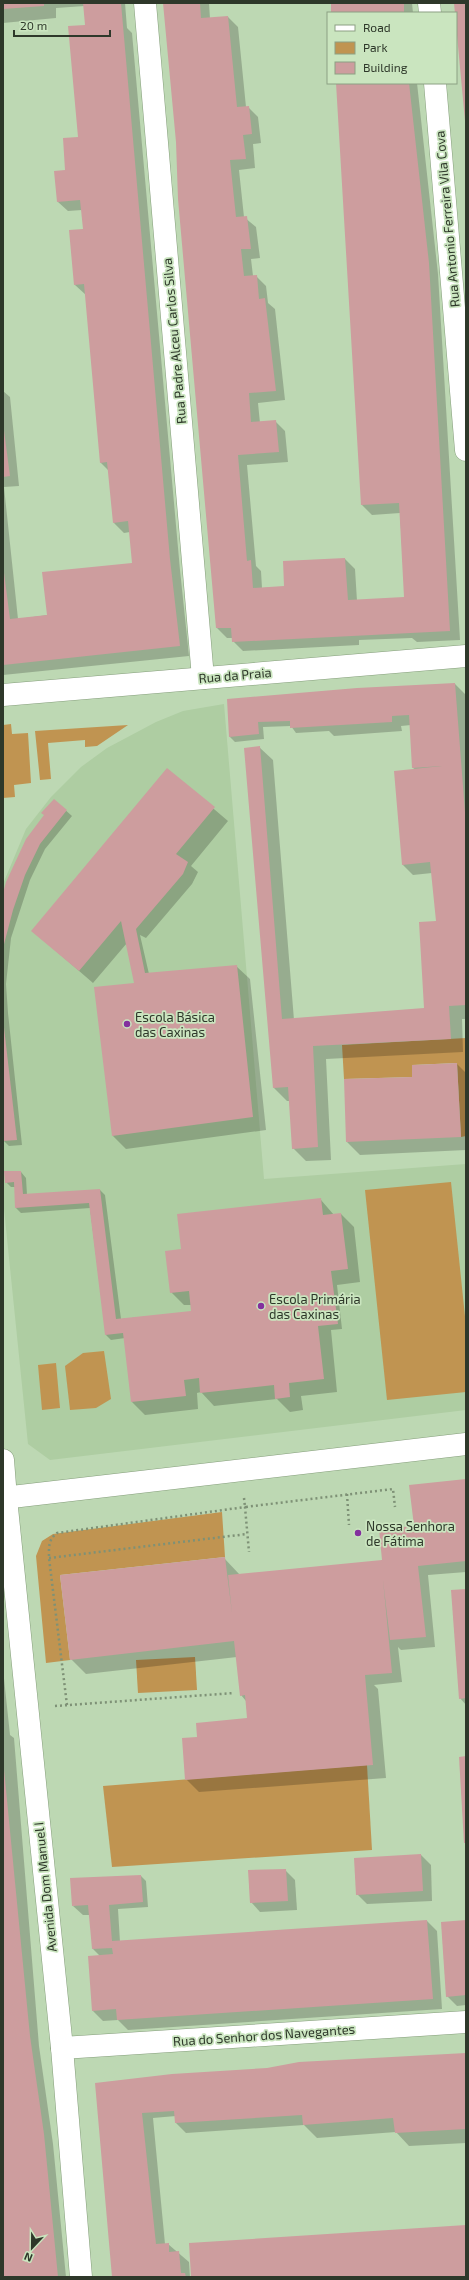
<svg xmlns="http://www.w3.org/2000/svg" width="469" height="2280" font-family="'Exo 2',sans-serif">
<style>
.built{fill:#aecda2}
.green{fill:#c09451}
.shadow{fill:#0003}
.building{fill:#cd9d9e}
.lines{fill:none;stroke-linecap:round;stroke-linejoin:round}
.minor-casing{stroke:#859e7b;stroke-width:23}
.tertiary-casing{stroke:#859e7b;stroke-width:23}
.secondary-casing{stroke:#859e7b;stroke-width:23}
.path{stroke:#7e9176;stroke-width:2.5;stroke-dasharray:2 3;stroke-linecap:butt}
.minor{stroke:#fff;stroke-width:22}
.tertiary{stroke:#fff;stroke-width:22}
.secondary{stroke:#fff;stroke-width:22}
.poi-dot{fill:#83309e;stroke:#cae5bf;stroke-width:1.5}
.labels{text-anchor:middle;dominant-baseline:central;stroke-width:3.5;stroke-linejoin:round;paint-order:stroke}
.street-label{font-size:13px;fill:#2e382a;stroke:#cae5bf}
.poi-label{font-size:13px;fill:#2e382a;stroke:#cae5bf;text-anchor:start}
</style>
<rect width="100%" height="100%" fill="#bdd8b3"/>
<polygon class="built" points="224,704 264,1179 466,1164 466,1410 50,1460 28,1444 3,1199 3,884 26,829 51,797 81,767 107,748 156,722 183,711"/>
<g class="green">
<polygon points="11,724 12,734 28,733 31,783 14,785 15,797 3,798 3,725"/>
<polygon points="128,725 97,746 85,747 85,740 48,743 51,779 40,780 35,731"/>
<polygon points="466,1038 466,1136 461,1137 457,1063 412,1065 412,1077 344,1079 342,1045"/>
<polygon points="451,1182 466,1326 466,1392 387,1400 365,1190"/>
<polygon points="104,1351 111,1399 96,1408 70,1410 65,1366 83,1353"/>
<polygon points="56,1363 60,1408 42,1410 38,1365"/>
<polygon points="222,1512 225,1557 60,1575 70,1660 46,1663 36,1556 42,1541 53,1534"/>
<polygon points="195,1657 197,1690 138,1693 136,1660"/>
<polygon points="367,1765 372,1850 112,1867 103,1786"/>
</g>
<g class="shadow">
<polygon points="3,3 125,3 127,28 132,33 180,570 189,656 3,675 3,391 10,397 19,486 4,487 18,619 48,615 133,563 130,532 124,533 114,523 109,471 101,463 86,295 75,285 84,230 82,210 68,211 58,202 79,138 88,26 85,6 56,8 56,18 3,23"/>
<polygon points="164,3 209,3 210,19 228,17 238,27 246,107 248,107 258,117 261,143 253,144 255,168 239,170 244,217 256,227 260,258 251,259 253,276 256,276 266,286 268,303 275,309 285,400 258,403 260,423 275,421 285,431 288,462 247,465 256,566 261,571 262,588 285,587 345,559 355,569 357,601 405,598 400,513 372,515 362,505 337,83 417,83 438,274 460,640 417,642 412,638 359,640 359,645 243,651 233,641 233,638 227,638 217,628 177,142"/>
<polygon points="332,3 412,3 413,13 332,13"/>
<polygon points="455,684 465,694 466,706 466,1019 462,1019 463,1052 326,1059 331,1160 306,1161 293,1148 290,1101 287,1101 274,1088 259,747 273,760 294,1020 425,1009 437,922 432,873 413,875 403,865 416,770 413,768 411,725 401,726 402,731 334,736 329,731 296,733 291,726 263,727 264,739 235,742 230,737 228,700"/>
<polygon points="167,769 228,821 191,866 198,872 192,884 146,938 140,935 149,974 236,966 250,979 266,1130 126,1149 113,1136 95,988 135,984 127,943 93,983 33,931"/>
<polygon points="54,800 72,816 45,849 30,880 11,938 6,984 8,1013 22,1145 9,1146 3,1140 3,898"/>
<polygon points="457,1064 466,1073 466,1150 360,1155 347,1142"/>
<polygon points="21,1172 26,1178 27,1195 100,1190 105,1195 121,1319 193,1312 192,1305 184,1305 171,1292 182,1250 321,1200 334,1215 341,1214 354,1227 360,1282 337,1285 342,1329 331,1330 337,1392 301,1396 303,1410 290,1412 277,1399 214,1406 201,1392 197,1393 198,1409 145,1415 132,1402 125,1338 111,1340 106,1335 90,1208 21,1213 16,1208 15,1187 11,1187 6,1182"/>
<polygon points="466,1479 466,1572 428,1575 435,1647 401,1650 398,1647 402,1682 374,1685 378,1689 386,1778 199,1792 186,1779 198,1738 248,1719 246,1701 241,1695 237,1657 86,1674 71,1659 224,1558 240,1575 381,1561"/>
<polygon points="466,1590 466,1705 460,1698"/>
<polygon points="3,1669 10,1735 14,1738 39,2046 53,2144 66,2277 3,2277"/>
<polygon points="421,1855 431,1865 432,1901 367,1904 357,1894"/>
<polygon points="285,1870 295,1880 297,1910 260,1912 251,1902"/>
<polygon points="141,1876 146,1881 148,1907 118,1909 120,1942 427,1921 437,1931 442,2009 128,2030 118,2020 103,2021 93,2011 100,1956 93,1949 90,1915 83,1915 73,1906"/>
<polygon points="466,1921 466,2005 457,2006 447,1996"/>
<polygon points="466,2054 466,2143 409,2146 396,2132 317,2138 304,2125 186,2133 176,2123 176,2116 153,2118 165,2244 168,2244 189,2262 190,2277 113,2277 96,2084"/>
</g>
<g class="building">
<polygon points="3,3 44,3 44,6 3,9"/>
<polygon points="83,3 121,3 170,559 180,646 3,665 3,565 10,619 47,615 42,572 132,563 128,521 113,523 107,462 100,463 84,284 74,285 69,230 83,229 80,200 57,202 54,171 65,170 63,138 78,137 68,26 85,25"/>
<polygon points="163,3 200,3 201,18 228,16 237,107 249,106 252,134 243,135 246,159 230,160 236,217 247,216 251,249 241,249 244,276 257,275 259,299 265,298 276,391 249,393 251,422 276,420 279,452 238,455 247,561 251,560 253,588 284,586 283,561 345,558 348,600 404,597 399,503 361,505 336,83 409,83 429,263 450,631 232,642 231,628 216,628 178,199 176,142"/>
<rect x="331" y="3" width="73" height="10"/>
<polygon points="454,3 466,3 466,121 465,121"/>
<polygon points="3,423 10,476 3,477"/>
<polygon points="455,683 466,825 466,1005 449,1006 451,1039 313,1046 318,1147 292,1149 288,1087 273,1088 244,748 260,746 282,1019 424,1008 419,922 436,921 430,862 402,865 394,771 442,766 412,768 409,715 392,716 392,722 290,728 290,721 258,722 259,734 229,737 227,699 357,688"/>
<polygon points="167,768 215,807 176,854 188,862 183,874 136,929 145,973 237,965 253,1117 112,1136 94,987 134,983 121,921 79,971 31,931"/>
<polygon points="54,799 67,810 40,844 25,875 13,910 3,948 3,893 6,882 26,839 44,815 41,813"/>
<polygon points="3,1019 17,1140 3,1141"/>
<polygon points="457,1063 461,1137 346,1142 344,1079 412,1077 412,1065"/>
<polygon points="4,1171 21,1171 23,1194 100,1189 116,1319 191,1311 189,1291 170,1293 165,1251 181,1249 177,1214 321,1198 323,1215 341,1213 348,1269 331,1271 338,1324 318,1326 324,1379 289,1383 290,1397 275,1399 274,1385 200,1393 199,1378 184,1380 186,1396 131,1402 123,1333 105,1335 89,1203 15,1208 14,1182 5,1183"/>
<polygon points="466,1479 466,1561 418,1566 426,1637 390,1640 383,1580 392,1673 365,1675 373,1765 185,1780 182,1738 197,1737 196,1723 247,1718 245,1695 240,1696 234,1641 70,1660 60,1575 225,1557 232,1613 228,1575 382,1560 379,1529 414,1526 409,1485"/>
<polygon points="466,1589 466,1698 459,1699 451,1590"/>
<polygon points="466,1756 466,1843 464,1843 459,1757"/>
<polygon points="3,1759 30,2036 44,2134 58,2277 3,2277"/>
<polygon points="421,1854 423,1891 356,1895 354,1858"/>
<polygon points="286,1869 288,1901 250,1903 248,1870"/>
<polygon points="141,1875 143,1902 109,1905 112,1941 427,1920 433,1999 117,2020 116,2009 92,2011 88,1956 113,1954 112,1948 92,1949 88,1905 72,1906 70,1878"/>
<polygon points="466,1920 466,1995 446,1997 441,1922"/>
<polygon points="466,2053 466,2129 395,2133 393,2118 303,2125 302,2115 175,2123 174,2111 142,2113 156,2244 169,2243 169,2252 179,2251 181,2273 185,2273 186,2277 112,2277 95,2083 172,2074 267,2068 299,2062"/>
<polygon points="466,2225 466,2277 191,2277 189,2243"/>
</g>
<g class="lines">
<defs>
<g id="minor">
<polyline points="145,3 203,678"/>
<polyline points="429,3 430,13"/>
<polyline points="435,83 466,450"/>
<polyline points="3,695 466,656"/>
<polyline points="6,1498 62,2048 81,2277"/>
<polyline points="62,2048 466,2022"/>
</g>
<polyline id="tertiary" points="3,1460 6,1498"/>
<polyline id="secondary" points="3,1498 466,1444"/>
</defs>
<use href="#minor" class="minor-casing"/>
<use href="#tertiary" class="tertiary-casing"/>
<use href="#secondary" class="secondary-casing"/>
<g class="path">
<polyline points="347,1494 349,1525"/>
<polyline points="244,1498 245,1507 393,1489 395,1507"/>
<polyline points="49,1558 247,1534"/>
<path d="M67 1705 49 1558C49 1547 48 1540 57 1533L245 1507 249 1552"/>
<polyline points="55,1706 234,1693"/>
</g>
<use href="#minor" class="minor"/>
<use href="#tertiary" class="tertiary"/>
<use href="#secondary" class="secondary"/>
</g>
<g class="poi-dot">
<circle cx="127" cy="1024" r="4"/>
<circle cx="261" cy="1306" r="4"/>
<circle cx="358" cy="1533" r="4"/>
</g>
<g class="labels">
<g class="street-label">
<text transform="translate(447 219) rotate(-95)">Rua Antonio Ferreira Vila Cova</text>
<text transform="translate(174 341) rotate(-95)">Rua Padre Alceu Carlos Silva</text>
<text transform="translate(235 675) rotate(-5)">Rua da Praia</text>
<text transform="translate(45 1887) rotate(-96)">Avenida Dom Manuel I</text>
<text transform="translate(264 2035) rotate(-4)">Rua do Senhor dos Navegantes</text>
</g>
<g class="poi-label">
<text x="135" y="1017">Escola Básica<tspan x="135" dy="15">das Caxinas</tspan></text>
<text x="269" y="1299">Escola Primária<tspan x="269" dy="15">das Caxinas</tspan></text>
<text x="366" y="1526">Nossa Senhora<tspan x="366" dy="15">de Fátima</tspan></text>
</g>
</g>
<rect width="469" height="2280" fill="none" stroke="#2e382a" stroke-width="8"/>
<rect x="327" y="12" width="130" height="72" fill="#cae5bf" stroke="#8ca083"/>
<rect x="335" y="25" width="20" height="6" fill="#ffffff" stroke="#8ca083"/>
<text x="363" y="32" font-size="12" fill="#2e382a">Road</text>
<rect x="335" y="42" width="20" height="12" fill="#c09451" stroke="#8ca083"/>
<text x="363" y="52" font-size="12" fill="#2e382a">Park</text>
<rect x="335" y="62" width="20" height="12" fill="#cd9d9e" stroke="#8ca083"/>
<text x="363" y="72" font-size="12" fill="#2e382a">Building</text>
<g transform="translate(32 2248) rotate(202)" stroke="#cae5bf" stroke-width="3" paint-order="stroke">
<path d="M0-3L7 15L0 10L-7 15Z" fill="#2e382a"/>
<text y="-6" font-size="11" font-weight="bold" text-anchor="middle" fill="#2e382a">N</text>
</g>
<path d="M14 30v6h96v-6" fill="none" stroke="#2e382a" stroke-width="2"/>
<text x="20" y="30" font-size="12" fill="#2e382a" stroke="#cae5bf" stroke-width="3" paint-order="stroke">20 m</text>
</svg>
